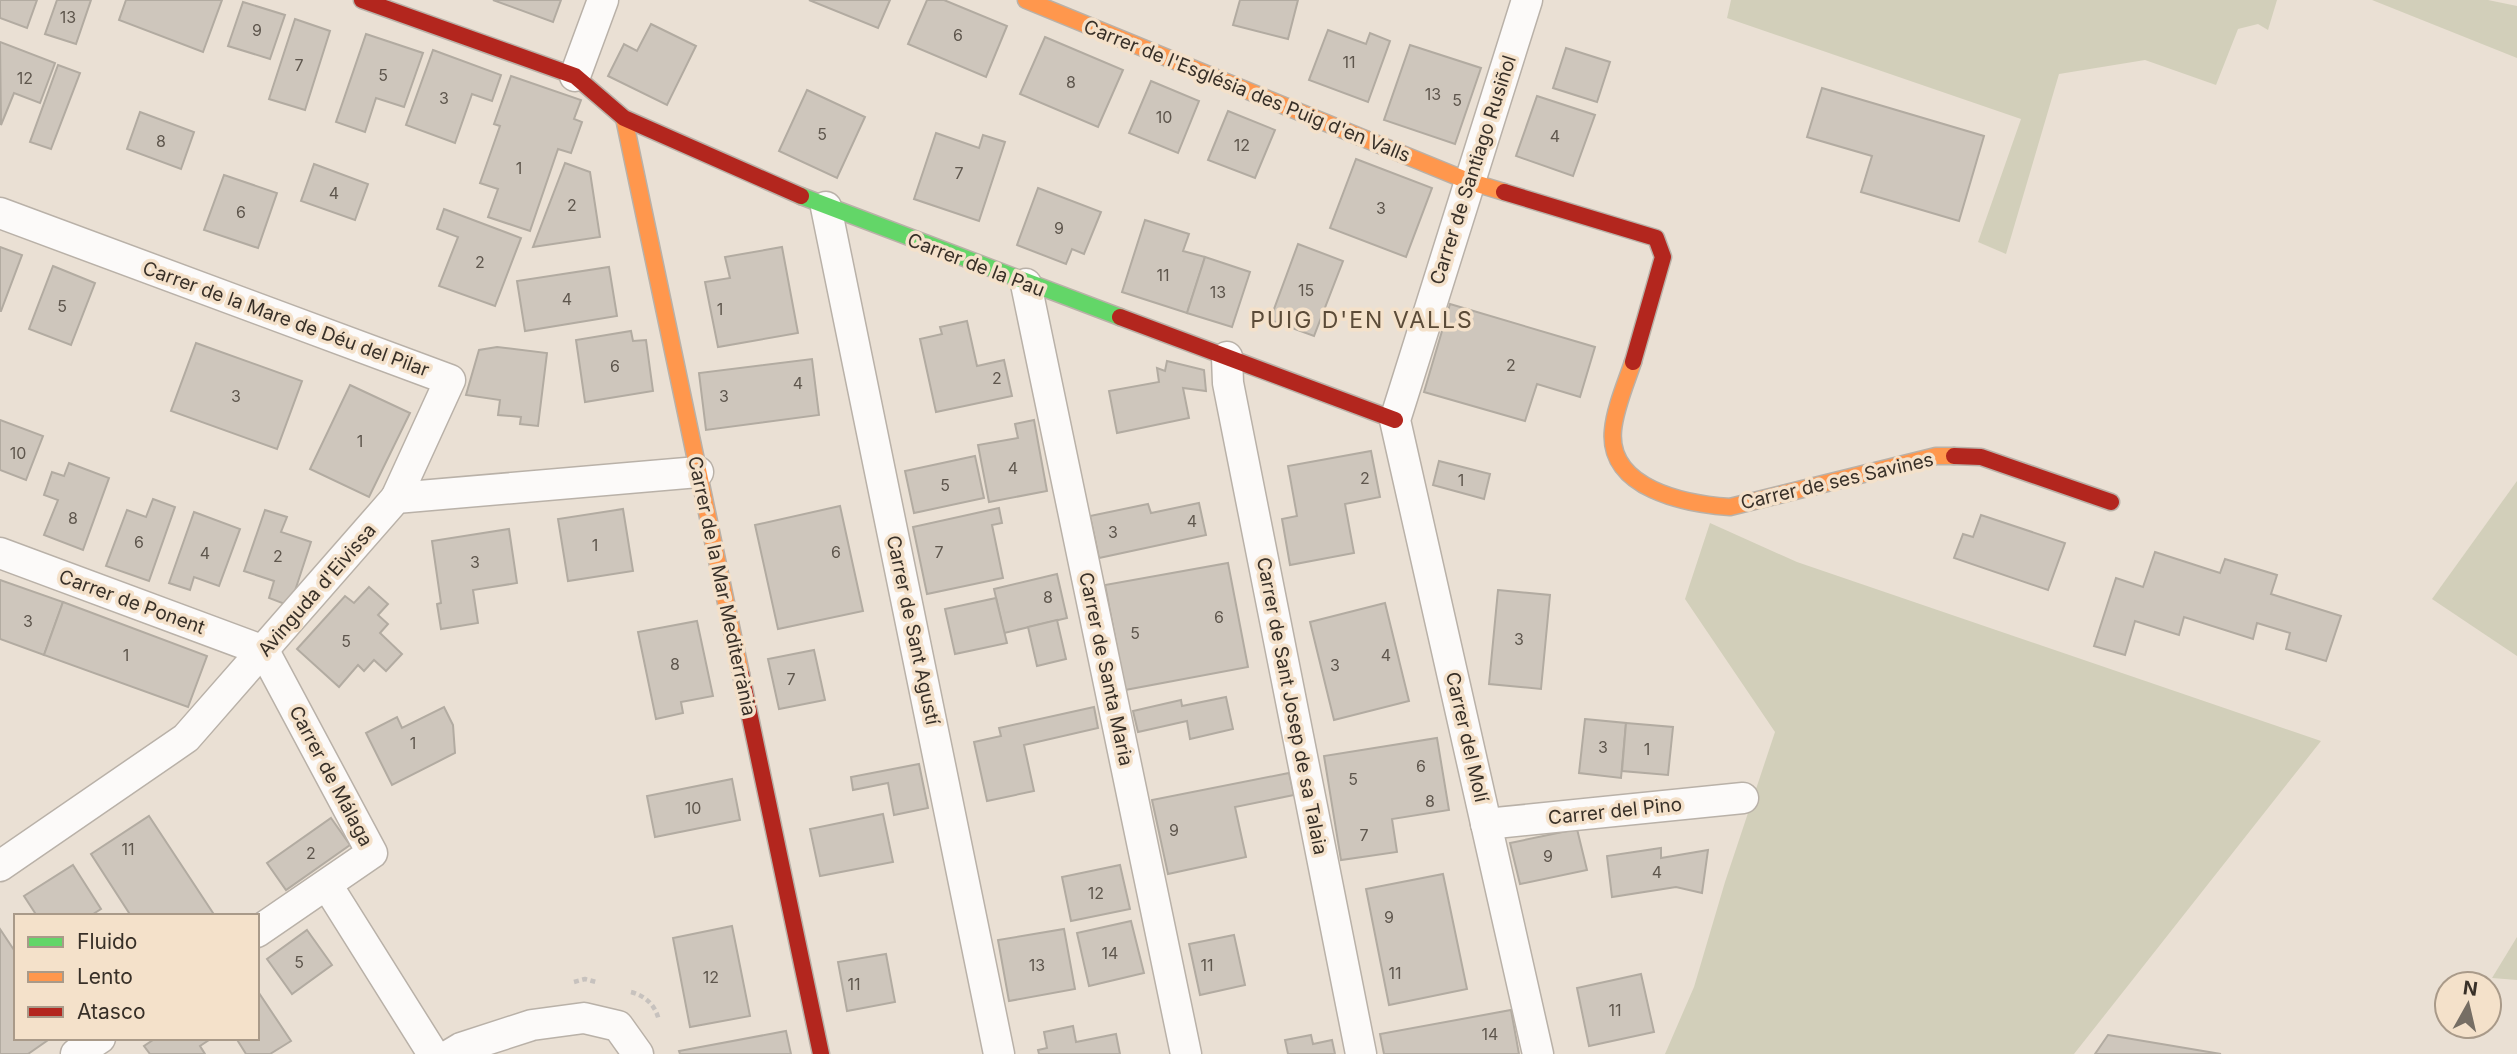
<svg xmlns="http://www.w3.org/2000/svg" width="2517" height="1054" font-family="Inter,sans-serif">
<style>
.green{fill:#d2cfba}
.building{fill:#cec6bc;stroke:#b2aba1;stroke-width:2}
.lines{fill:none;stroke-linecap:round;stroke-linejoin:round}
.street-casing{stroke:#b9b1a8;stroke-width:33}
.fast-casing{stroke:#b9b1a8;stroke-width:19}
.slow-casing{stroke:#b9b1a8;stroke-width:19}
.jam-casing{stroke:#b9b1a8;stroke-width:19}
.path{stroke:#c7c2be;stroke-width:4.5;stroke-dasharray:5 3.5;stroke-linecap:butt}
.street{stroke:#fcfaf9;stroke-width:30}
.fast{stroke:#63d668;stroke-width:16}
.slow{stroke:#ff974d;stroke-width:16}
.jam{stroke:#b3261e;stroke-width:16}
.labels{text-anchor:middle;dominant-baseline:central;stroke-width:7;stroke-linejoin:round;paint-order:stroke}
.number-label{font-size:16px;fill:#5e564d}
.street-label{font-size:19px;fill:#383028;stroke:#f4e1ca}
.quarter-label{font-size:23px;letter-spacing:2px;fill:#5b4b38;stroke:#f4e1ca}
</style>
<rect width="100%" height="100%" fill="#eae0d4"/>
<g class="green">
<polygon points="1731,0 2277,0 2268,30 2258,24 2238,29 2216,85 2145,60 2059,74 2006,254 1978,242 2021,119 1727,18"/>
<polygon points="2372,0 2488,0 2517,6 2517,58"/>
<polygon points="2517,481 2517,656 2432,599"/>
<polygon points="1710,523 1797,562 2321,741 2074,1054 1665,1054 1694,987 1725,882 1775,732 1685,599"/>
<polygon points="2517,937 2517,980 2492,978"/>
</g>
<g class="building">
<polygon points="0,0 37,0 27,28 0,18"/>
<polygon points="57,0 91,0 76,44 45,34"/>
<polygon points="126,0 222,0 203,52 119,20"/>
<polygon points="493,0 561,0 553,22"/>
<polygon points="809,0 890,0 878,28"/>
<polygon points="927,0 944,0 1007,26 986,77 908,44"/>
<polygon points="1240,0 1298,0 1288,39 1233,25"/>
<polygon points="243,2 285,15 270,59 228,46"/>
<polygon points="295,19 330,31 305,110 269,99"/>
<polygon points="651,24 696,46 667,105 608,76 624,44 637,51"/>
<polygon points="1328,30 1366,44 1370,33 1390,41 1368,102 1309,80"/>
<polygon points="366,34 423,53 404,107 376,98 365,132 336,122"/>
<polygon points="1045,37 1123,70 1098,127 1020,94"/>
<polygon points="0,42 55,63 40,103 14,93 1,125"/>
<polygon points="1410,45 1481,68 1455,144 1384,120"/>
<polygon points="1566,48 1610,62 1597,102 1553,88"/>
<polygon points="433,50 501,75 492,101 472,94 455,143 406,125"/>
<polygon points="58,65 80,73 51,149 30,142"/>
<polygon points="511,76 581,100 574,119 582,122 571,153 558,149 530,231 488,217 498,189 480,183 500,126 494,124"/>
<polygon points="1151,81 1199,101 1178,153 1129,133"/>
<polygon points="1822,88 1984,136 1959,221 1861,192 1872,156 1807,137"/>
<polygon points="807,90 865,117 837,178 779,151"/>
<polygon points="1537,96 1595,115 1573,176 1516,156"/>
<polygon points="1228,111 1275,130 1255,178 1208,160"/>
<polygon points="140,112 194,132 181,169 127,149"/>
<polygon points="936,133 979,148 983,135 1005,142 979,221 914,199"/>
<polygon points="1356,159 1432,188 1406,257 1330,228"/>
<polygon points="565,163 590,172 600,237 533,247"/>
<polygon points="314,164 368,184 355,220 301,201"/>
<polygon points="224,175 277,193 258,248 204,230"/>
<polygon points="1038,188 1101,212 1084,254 1072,249 1066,264 1017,245"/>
<polygon points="444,209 521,238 495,306 439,286 458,237 437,229"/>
<polygon points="1145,220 1189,234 1183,251 1205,257 1187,313 1122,292"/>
<polygon points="1298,244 1343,261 1314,336 1270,320"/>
<polygon points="0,247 22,255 1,311 0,311"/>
<polygon points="782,247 798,333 718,347 705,282 730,278 725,257"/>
<polygon points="1205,257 1250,272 1232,327 1187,313"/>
<polygon points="53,266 95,283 71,345 29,329"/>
<polygon points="609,267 617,316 525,331 517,281"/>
<polygon points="1450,304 1595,347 1580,397 1537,384 1525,421 1424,392"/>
<polygon points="967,321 977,366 1004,360 1012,396 936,412 920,339 942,334 940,327"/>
<polygon points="631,331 633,341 646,340 653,391 585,402 576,340"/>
<polygon points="196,343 302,381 277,449 171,411"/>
<polygon points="497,347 547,353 538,426 520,424 521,417 498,415 500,400 466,395 479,350"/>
<polygon points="812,359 819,415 706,430 699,373"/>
<polygon points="1167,361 1204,370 1206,391 1183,388 1189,418 1117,433 1109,391 1159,382 1157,368 1165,371"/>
<polygon points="350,385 410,413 369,497 310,469"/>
<polygon points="0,420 43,436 26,480 0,470"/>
<polygon points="1034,420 1047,491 989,502 978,445 1018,438 1015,424"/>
<polygon points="1371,451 1380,497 1345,504 1354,553 1290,565 1282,519 1297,516 1288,466"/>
<polygon points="975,456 984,498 914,513 905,471"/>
<polygon points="1439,461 1490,474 1484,499 1433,485"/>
<polygon points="69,463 109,478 83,550 44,535 58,500 44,495 52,472 64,476"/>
<polygon points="153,499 175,507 149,581 106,566 127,510 146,517"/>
<polygon points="1199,503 1206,535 1099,558 1090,516 1148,504 1151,513"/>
<polygon points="840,506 863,611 778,629 755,525"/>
<polygon points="999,508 1002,523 992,525 1003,578 927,594 913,527"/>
<polygon points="623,509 633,571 568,581 558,519"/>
<polygon points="265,510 287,517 281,532 311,542 290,606 269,598 274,581 244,571"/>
<polygon points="194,512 240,529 219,586 194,577 190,590 169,583"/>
<polygon points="1981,515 2065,543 2048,590 1954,558 1963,534 1973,537"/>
<polygon points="509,529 517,583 473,590 478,623 441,629 437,604 441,603 432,541"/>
<polygon points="2155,552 2220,573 2225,559 2277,575 2271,594 2341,616 2326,661 2286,649 2290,633 2257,623 2253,639 2184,617 2179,635 2135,621 2125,655 2094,646 2116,578 2143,587"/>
<polygon points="1228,563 1248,667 1125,690 1105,585"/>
<polygon points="1057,574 1067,618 1004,633 994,589"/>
<polygon points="0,580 63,602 44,655 0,639"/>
<polygon points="369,587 388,604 378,615 388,624 380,633 402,654 386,671 374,660 364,671 358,665 339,687 297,649 345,596 354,603"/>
<polygon points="1498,590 1550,595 1541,689 1489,684"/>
<polygon points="996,598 1007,643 955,654 945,609"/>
<polygon points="63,602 207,656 188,707 44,655"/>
<polygon points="1385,603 1409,701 1334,720 1310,622"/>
<polygon points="1057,620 1066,659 1037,666 1028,627"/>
<polygon points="697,621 713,696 681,702 683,713 656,719 638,632"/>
<polygon points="814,650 825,700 779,709 768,659"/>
<polygon points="1226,697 1233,729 1190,739 1187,721 1138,732 1133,711 1181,700 1182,706"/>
<polygon points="444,707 453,725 455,753 392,785 366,733 397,717 402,728"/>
<polygon points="1094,707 1098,728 1024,745 1034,791 987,801 974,742 1001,736 999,728"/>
<polygon points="1585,719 1626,723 1621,778 1579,773"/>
<polygon points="1626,723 1673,727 1668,775 1622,771"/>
<polygon points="1437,738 1449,810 1392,819 1397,852 1341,860 1324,756"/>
<polygon points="919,764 928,808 894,815 888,783 853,790 851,777"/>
<polygon points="1289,773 1294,795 1235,807 1246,857 1168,874 1152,800"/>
<polygon points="732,779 740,820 655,837 647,796"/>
<polygon points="883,814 893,862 820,876 810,829"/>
<polygon points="149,816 215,916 131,916 91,854"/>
<polygon points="331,818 350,845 286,890 267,863"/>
<polygon points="1577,829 1587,870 1520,884 1510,843"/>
<polygon points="1661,848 1661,858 1708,850 1702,893 1676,887 1612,897 1607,856"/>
<polygon points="73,865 101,909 90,916 37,916 24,896"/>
<polygon points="1120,865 1130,909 1071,921 1062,877"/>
<polygon points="1443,874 1467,989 1389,1005 1366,889"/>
<polygon points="1131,921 1144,973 1089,986 1077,933"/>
<polygon points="732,926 750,1016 690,1027 673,938"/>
<polygon points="0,929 16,953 16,1038 51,1038 28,1054 0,1054"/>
<polygon points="1064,929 1075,989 1009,1001 998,940"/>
<polygon points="307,930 332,965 292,994 267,959"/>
<polygon points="1234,935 1245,985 1200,995 1189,944"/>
<polygon points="886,954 895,1002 847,1011 838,962"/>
<polygon points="1641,974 1654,1032 1589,1046 1577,988"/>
<polygon points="257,990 291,1041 270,1054 246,1054 236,1038 257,1038"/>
<polygon points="1511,1010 1519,1054 1384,1054 1380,1034"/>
<polygon points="1073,1026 1076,1042 1116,1034 1120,1054 1039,1054 1038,1050 1047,1048 1044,1032"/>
<polygon points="786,1031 791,1054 680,1054 679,1051"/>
<polygon points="1311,1035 1313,1044 1332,1040 1335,1054 1288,1054 1285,1040"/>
<polygon points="2108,1035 2221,1054 2095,1054"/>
<polygon points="156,1038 212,1038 200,1046 205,1054 150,1054 144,1046"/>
</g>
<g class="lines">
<defs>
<g id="street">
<polyline points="1527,0 1395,420 1538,1054"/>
<polyline points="575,76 603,0"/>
<polyline points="826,207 999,1054"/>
<polyline points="0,213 450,380 396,498"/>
<polyline points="1026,284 1186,1054"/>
<polyline points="1227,357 1228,383 1361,1054"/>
<polyline points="0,553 264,651"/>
<polyline points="1486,824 1743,798"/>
<polyline points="0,866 186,738 396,498 698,472"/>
<polyline points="327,885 433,1054"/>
<polyline points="257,932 372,853 264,651"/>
<polyline points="76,1054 100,1038"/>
<polyline points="451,1054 461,1048 532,1025 584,1018 618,1026 638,1054"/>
</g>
<polyline id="fast" points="801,196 1120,317"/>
<g id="slow">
<polyline points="1026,0 1468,181 1504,192"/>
<polyline points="624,118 741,674"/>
<path d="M1633 362C1626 383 1615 408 1613 430 1607 489 1686 504 1730 507L1936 456H1954"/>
</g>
<g id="jam">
<polyline points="362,0 575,76 624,118 801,196"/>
<polyline points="1504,192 1656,238 1663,257 1633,362"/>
<polyline points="1120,317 1395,420"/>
<polyline points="1954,456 1981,457 2111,502"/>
<polyline points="741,674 821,1054"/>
</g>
</defs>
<use href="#street" class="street-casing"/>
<use href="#fast" class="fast-casing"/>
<use href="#slow" class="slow-casing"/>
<use href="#jam" class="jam-casing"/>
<g class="path">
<polyline points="574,982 585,979 596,982"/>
<path d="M631 992C646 996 656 1006 659 1021"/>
</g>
<use href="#street" class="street"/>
<use href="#fast" class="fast"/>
<use href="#slow" class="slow"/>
<use href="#jam" class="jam"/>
</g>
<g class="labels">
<g class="number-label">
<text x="68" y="17">13</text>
<text x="257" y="30">9</text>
<text x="958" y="35">6</text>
<text x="1349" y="62">11</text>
<text x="299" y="65">7</text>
<text x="383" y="75">5</text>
<text x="25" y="78">12</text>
<text x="1071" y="82">8</text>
<text x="1433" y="94">13</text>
<text x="444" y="98">3</text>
<text x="1457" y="100">5</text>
<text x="1164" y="117">10</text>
<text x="822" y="134">5</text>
<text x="1555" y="136">4</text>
<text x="161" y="141">8</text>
<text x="1242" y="145">12</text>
<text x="519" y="168">1</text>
<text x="959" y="173">7</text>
<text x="334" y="193">4</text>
<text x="572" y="205">2</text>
<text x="1381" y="208">3</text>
<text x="241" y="212">6</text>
<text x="1059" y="228">9</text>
<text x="480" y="262">2</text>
<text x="1163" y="275">11</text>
<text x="1306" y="290">15</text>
<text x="1218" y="292">13</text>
<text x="567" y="299">4</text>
<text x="62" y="306">5</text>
<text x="720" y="309">1</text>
<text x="1511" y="365">2</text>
<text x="615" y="366">6</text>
<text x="997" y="378">2</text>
<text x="798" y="383">4</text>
<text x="236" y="396">3</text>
<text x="724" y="396">3</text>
<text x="360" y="441">1</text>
<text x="18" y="453">10</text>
<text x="1013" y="468">4</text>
<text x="1365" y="478">2</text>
<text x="1461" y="480">1</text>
<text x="945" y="485">5</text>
<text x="73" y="518">8</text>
<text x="1192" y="521">4</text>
<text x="1113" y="532">3</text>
<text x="139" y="542">6</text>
<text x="595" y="545">1</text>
<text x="836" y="552">6</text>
<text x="939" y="552">7</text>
<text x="205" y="553">4</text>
<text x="278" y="556">2</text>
<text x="475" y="562">3</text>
<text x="1048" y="597">8</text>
<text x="1219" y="617">6</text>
<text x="28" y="621">3</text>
<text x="1135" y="633">5</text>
<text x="1519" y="639">3</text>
<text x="346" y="641">5</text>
<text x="126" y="655">1</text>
<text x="1386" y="655">4</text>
<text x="675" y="664">8</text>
<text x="1335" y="665">3</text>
<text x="791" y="679">7</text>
<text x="413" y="743">1</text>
<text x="1603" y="747">3</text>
<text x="1647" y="749">1</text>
<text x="1421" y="766">6</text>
<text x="1353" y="779">5</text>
<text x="1430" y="801">8</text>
<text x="693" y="808">10</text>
<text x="1174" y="830">9</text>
<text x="1364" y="835">7</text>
<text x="128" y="849">11</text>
<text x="311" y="853">2</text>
<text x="1548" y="856">9</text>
<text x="1657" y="872">4</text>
<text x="1096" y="893">12</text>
<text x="1389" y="917">9</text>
<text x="1110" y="953">14</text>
<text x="299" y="962">5</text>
<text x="1037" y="965">13</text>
<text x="1207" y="965">11</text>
<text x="1395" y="973">11</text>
<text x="711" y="977">12</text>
<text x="854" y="984">11</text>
<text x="1615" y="1010">11</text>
<text x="1490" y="1034">14</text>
</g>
<g class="street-label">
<text transform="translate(1247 91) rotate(22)">Carrer de l'Església des Puig d'en Valls</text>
<text transform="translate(1473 170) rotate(-72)">Carrer de Santiago Rusiñol</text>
<text transform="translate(976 265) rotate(21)">Carrer de la Pau</text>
<text transform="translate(286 319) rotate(20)">Carrer de la Mare de Déu del Pilar</text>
<text transform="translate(1837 481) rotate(-13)">Carrer de ses Savines</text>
<text transform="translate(722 586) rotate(78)">Carrer de la Mar Mediterrània</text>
<text transform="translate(317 590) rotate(-49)">Avinguda d'Eivissa</text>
<text transform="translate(132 602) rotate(20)">Carrer de Ponent</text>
<text transform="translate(913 630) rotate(78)">Carrer de Sant Agustí</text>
<text transform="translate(1106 669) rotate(78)">Carrer de Santa Maria</text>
<text transform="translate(1292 706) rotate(79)">Carrer de Sant Josep de sa Talaia</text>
<text transform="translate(1467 737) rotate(77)">Carrer del Molí</text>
<text transform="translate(331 776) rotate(62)">Carrer de Málaga</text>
<text transform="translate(1615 811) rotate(-6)">Carrer del Pino</text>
</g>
<g class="quarter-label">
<text x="1362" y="320">PUIG D'EN VALLS</text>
</g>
</g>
<rect x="14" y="914" width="245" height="126" fill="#f4e1ca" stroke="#a99a89" stroke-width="2"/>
<rect x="28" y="937" width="35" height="10" fill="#63d668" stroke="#a99a89" stroke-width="2"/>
<text x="77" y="949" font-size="21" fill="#383028">Fluido</text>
<rect x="28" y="972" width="35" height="10" fill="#ff974d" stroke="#a99a89" stroke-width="2"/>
<text x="77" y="984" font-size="21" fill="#383028">Lento</text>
<rect x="28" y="1007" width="35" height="10" fill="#b3261e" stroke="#a99a89" stroke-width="2"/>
<text x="77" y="1019" font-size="21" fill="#383028">Atasco</text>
<g transform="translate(2468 1005) rotate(8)"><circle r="33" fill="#f4e1ca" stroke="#a99a89" stroke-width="2"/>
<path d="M0-5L12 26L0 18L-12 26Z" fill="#766e64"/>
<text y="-10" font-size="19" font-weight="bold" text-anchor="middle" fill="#383028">N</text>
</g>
</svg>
